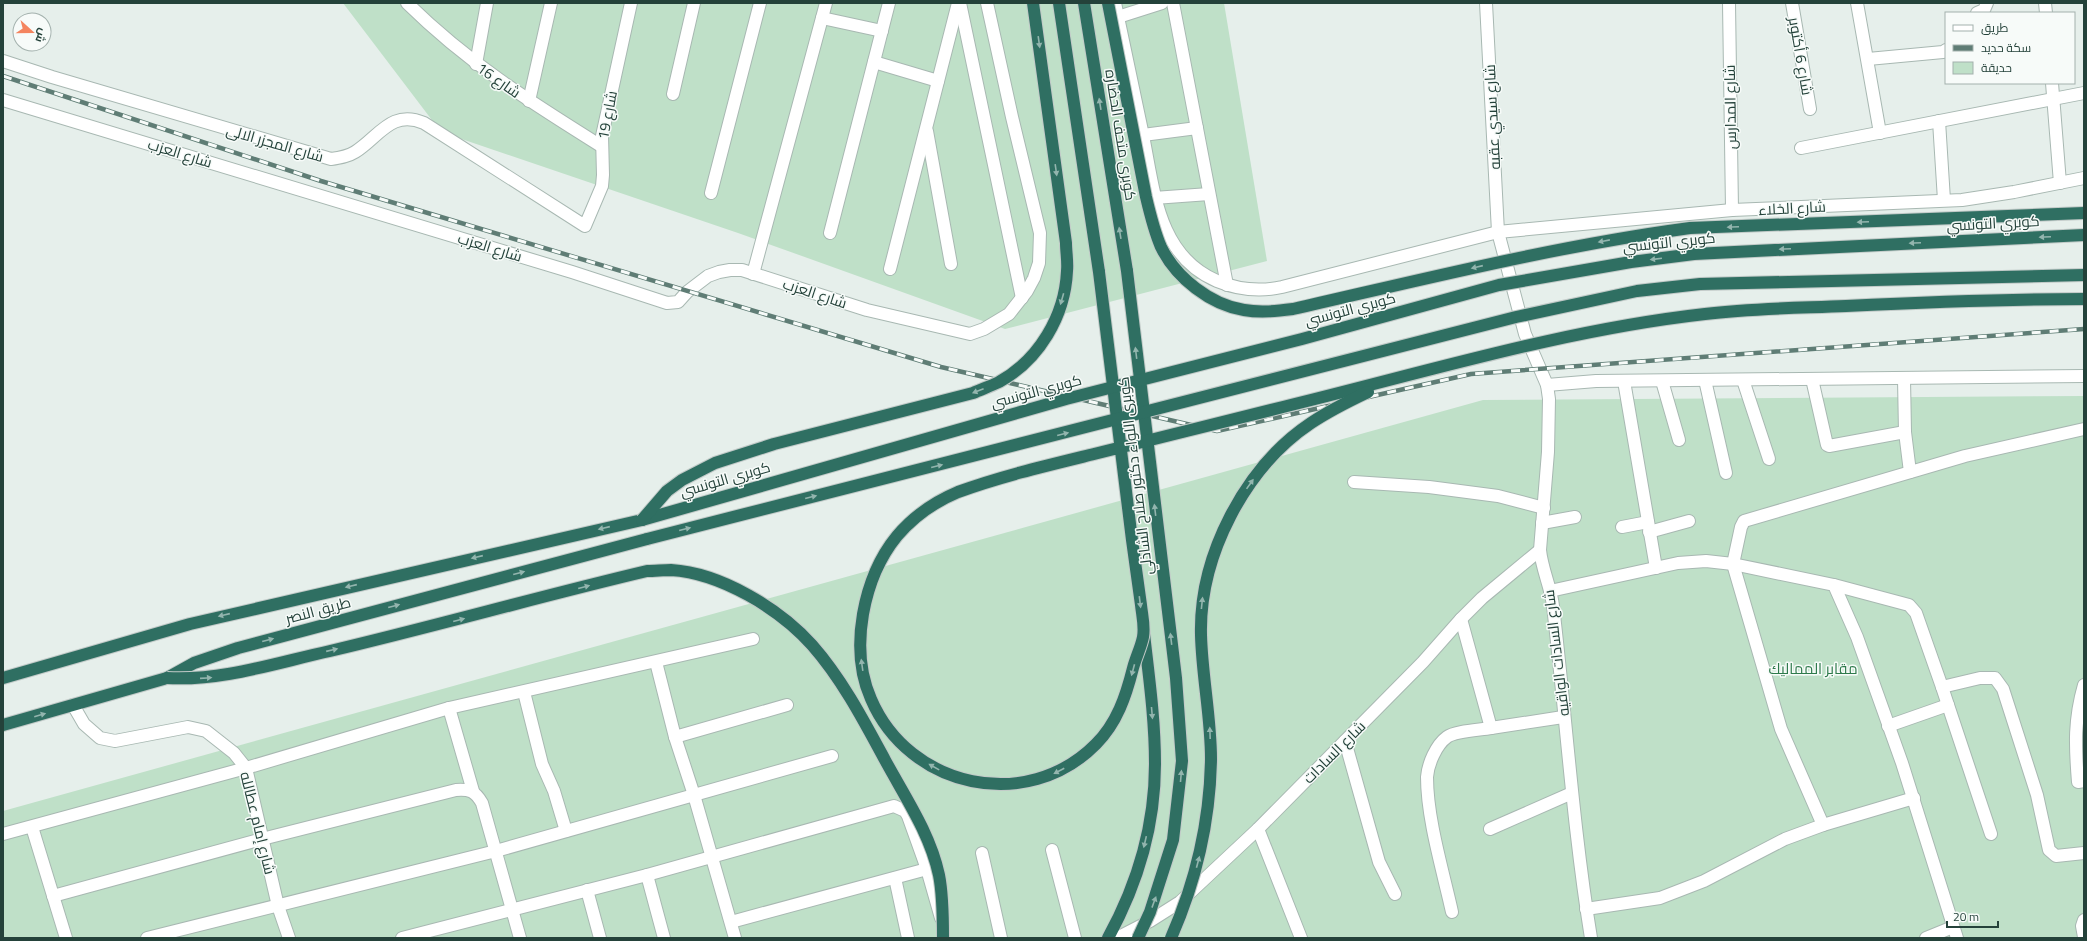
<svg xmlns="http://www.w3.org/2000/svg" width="2087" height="941" font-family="'Titillium Web',Cairo,sans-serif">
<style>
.green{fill:#bfe0c8}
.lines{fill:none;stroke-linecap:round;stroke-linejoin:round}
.minor-casing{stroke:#a8b8b2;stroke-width:14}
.highway-casing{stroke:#c2cac8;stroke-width:14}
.minor{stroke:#fff;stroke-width:12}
.highway{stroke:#2f6f62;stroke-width:12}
.rail-casing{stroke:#5f7d75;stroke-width:4.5}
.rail{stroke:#f7fbf9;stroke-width:3;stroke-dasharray:9;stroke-linecap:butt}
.highway-bridge-casing{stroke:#c2cac8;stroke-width:14;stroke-linecap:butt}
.highway-bridge{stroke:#2f6f62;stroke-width:12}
.oneway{fill:#93b5ae}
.labels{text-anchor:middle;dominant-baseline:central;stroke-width:3;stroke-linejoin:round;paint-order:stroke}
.street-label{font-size:15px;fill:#24423a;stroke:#f7fbf9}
.park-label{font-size:15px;fill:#2d7a4b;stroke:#f7fbf9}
</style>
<rect width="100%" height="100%" fill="#e6efeb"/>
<g class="green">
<polygon points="343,3 1224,3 1267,261 1005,329 738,233 441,132"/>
<polygon points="2084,396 2084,938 3,938 3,811 1483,400"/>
</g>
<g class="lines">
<defs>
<g id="minor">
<path d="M407 3C468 63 529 101 601 146"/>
<polyline points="960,3 1022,298"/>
<path d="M1115 3C1124 46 1133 88 1142 131 1154 187 1156 255 1217 281 1239 290 1260 292 1282 287L1498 232 1732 210 1962 200 2014 192 2084 178"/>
<polyline points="1173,3 1227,285"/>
<path d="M1486 3 1498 232 1525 334 1547 385 1549 399 1548 452 1540 550C1542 570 1551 587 1553 606 1566 717 1573 828 1591 938"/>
<polyline points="1729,3 1732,210"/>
<polyline points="1792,3 1810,109"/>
<polyline points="1857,3 1880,133"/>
<polyline points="2045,3 2046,13"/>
<polyline points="1977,13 1984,10 1987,3"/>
<polyline points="1118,17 1162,3"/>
<polyline points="822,18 882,31"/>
<polyline points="1868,59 1943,52 1946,50"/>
<path d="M3 61 52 77 331 159C339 158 347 157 355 152 379 137 391 109 424 123L585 226 602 186 603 175 602 136 631 3"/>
<polyline points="874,62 938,81"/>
<polyline points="476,64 487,3"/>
<polyline points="2052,83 2060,183"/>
<polyline points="673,94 694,3"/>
<polyline points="3,100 572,272 667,303 678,302 687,292 708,276 719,272 730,270 742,270 867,310 970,334 984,329 1009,314 1027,291 1034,278 1039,263 1040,233 1012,117 987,3"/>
<polyline points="529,101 551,3"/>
<polyline points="1939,121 1944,200"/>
<polyline points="927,131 951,264"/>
<polyline points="1143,135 1197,128"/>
<polyline points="1801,148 2084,93"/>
<polyline points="711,193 760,3"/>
<polyline points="1154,198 1209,194"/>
<polyline points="830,233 889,3"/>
<polyline points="890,269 958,3"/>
<polyline points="753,274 826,3"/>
<polyline points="1812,379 1827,445 1829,446 1905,432"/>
<polyline points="1904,379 1905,432 1910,472"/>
<polyline points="1705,380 1726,473"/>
<polyline points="1743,380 1769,459"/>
<polyline points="1624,381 1656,568"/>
<polyline points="1662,381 1679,440"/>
<polyline points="1547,385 1596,381 2084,376"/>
<polyline points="1354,482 1429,487 1498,496 1544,508"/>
<polyline points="1542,523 1575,517"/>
<polyline points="1622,527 1648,522"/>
<polyline points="1649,532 1689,521"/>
<polyline points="1834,585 1909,605 1916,613 1942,687 1991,834"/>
<polyline points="1550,591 1678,563 1706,561 1733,564 1834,585 1857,637 1902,763 1957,938"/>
<polyline points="1461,619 1491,728 1563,717"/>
<polyline points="656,662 675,737 694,795 735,938"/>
<path d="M2084 685C2074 720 2075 745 2078 782L2084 781"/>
<polyline points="1942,687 1980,678 1995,678 2003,689 2037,795 2049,850 2056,856 2084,853"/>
<polyline points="524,692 542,764 554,791 566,831"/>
<polyline points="73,705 84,724 100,738 115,741 188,727 206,731 234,753 246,768 278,906 289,938"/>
<polyline points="449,708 473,791"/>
<polyline points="1888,726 1948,705"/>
<polyline points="675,737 787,705"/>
<polyline points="1345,741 1379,862 1395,894"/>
<polyline points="1823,825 1781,729 1733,564 1741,527 1744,521 1965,456 2084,429"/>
<polyline points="32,827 66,938"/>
<polyline points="1258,829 1301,938"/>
<polyline points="1490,829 1572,793"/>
<polyline points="3,834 246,768 449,708 753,639"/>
<polyline points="1052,850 1075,938"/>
<polyline points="982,853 1001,938"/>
<polyline points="647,875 664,938"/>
<polyline points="895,878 908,938"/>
<polyline points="587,890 600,938"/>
<path d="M53 896 262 839 456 790C470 789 475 791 482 803L520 938"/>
<polyline points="1586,909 1660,898 1704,881 1785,839 1823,825 1914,798"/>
<path d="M1452 912C1443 871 1427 819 1427 777 1428 764 1436 745 1447 737 1455 731 1480 730 1491 728"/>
<polyline points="2084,920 2082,926 2084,937"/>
<polyline points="731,922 927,869"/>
<polyline points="147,938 496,851 832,756"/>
<polyline points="402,938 647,875 894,806 905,811 908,816 927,869 941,918"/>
<polyline points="1117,938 1150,921 1180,902 1258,829 1423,662 1461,619 1482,598 1540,550"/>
<polyline points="1926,938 1953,927"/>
</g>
<g id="highway">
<polyline points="1059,3 1099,272"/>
<polyline points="1084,3 1127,271"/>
<polyline points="3,678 190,624 642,520"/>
<polyline points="3,725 167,678 194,663 238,648 647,539"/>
<path d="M1108 938C1137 885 1155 825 1155 764 1155 720 1149 677 1144 634"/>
</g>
</defs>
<use href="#minor" class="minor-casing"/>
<use href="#highway" class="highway-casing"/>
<use href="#minor" class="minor"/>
<use href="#highway" class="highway"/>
<defs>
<polyline id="rail" points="3,76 321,181 941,367 1217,431 1471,374 2084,329"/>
</defs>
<use href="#rail" class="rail-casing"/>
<use href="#rail" class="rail"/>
<defs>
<g id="highway-bridge">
<path d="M1108 3 1146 197C1150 214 1154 231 1161 247 1176 278 1211 305 1244 310 1261 313 1277 311 1293 309 1425 279 1556 246 1690 228L2084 213"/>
<polyline points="1127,271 1176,678 1182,761 1173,840 1150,912 1138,938"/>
<path d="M1099 272C1110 361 1121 451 1132 540 1135 562 1138 583 1141 605 1142 615 1145 626 1143 637 1141 647 1136 657 1133 668 1126 696 1117 723 1096 744 1027 814 909 788 871 699 859 672 858 643 863 614 868 586 879 558 897 536 914 516 934 502 958 492 1002 476 1049 465 1094 454 1157 438 1220 423 1283 407 1423 373 1562 330 1705 314 1752 308 1799 308 1846 306 1925 302 2004 299 2084 299"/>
<polyline points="642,520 1066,399 1302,339 1499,285 1631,262 1694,254 2084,235"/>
<path d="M642 520 667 491 682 480 715 463 774 444 973 393C982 389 991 386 999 382 1039 360 1065 316 1067 271 1068 262 1066 252 1066 243L1033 3"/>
<polyline points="647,539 1516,317 1637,291 1700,284 2084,275"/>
<path d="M167 678C223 681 275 663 330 651 436 626 541 596 647 571 655 571 663 570 671 570 721 573 780 609 812 645 842 679 864 721 885 760 905 797 930 833 939 875 943 895 943 917 943 938"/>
<path d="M1171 938C1196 881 1210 822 1211 759 1211 717 1202 676 1201 635 1199 556 1245 467 1311 423 1329 411 1349 401 1368 392"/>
</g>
</defs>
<use href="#highway-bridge" class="highway-bridge-casing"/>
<use href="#highway-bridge" class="highway-bridge"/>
</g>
<defs><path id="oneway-solid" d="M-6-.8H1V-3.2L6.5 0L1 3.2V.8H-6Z"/></defs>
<g class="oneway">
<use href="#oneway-solid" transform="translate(1039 42) rotate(82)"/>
<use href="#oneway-solid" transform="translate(1100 104) rotate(-99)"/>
<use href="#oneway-solid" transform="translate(1056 170) rotate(82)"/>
<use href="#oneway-solid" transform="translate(1863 222) rotate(178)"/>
<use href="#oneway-solid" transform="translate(1733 227) rotate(178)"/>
<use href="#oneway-solid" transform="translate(1120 233) rotate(-99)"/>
<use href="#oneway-solid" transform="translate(2045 237) rotate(177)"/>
<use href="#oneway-solid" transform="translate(1604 241) rotate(169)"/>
<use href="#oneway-solid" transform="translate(1915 243) rotate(177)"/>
<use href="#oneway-solid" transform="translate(1785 249) rotate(177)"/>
<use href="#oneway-solid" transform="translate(1656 259) rotate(173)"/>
<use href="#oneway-solid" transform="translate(1477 267) rotate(167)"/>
<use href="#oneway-solid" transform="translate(1062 299) rotate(106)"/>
<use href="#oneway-solid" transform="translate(1136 353) rotate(-97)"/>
<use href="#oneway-solid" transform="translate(978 391) rotate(159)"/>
<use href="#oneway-solid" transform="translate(1063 434) rotate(-14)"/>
<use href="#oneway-solid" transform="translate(937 466) rotate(-14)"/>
<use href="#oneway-solid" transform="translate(1250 484) rotate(-55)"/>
<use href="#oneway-solid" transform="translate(811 497) rotate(-14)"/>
<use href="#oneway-solid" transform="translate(1155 510) rotate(-97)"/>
<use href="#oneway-solid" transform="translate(604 528) rotate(167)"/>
<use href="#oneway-solid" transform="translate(685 529) rotate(-14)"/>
<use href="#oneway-solid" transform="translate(477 557) rotate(167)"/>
<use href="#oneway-solid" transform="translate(519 573) rotate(-15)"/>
<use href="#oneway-solid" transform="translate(351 586) rotate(167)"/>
<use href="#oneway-solid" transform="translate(584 587) rotate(-15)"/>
<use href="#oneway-solid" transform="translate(1140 602) rotate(83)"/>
<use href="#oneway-solid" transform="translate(1202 603) rotate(-84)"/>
<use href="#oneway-solid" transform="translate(394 606) rotate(-15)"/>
<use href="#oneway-solid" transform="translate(224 615) rotate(167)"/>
<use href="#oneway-solid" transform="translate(459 620) rotate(-15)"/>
<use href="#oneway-solid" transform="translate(1171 639) rotate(-97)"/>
<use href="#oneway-solid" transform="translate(268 640) rotate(-15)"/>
<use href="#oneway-solid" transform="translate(332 650) rotate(-13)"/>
<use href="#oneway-solid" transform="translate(862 665) rotate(-98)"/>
<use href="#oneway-solid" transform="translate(1133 670) rotate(105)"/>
<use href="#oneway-solid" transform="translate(206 678) rotate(-4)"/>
<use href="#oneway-solid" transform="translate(1152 713) rotate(85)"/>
<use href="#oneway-solid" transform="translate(40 715) rotate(-16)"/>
<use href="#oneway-solid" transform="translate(1210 733) rotate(-92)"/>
<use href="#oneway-solid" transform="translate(934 767) rotate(-151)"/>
<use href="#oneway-solid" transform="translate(1059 771) rotate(152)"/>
<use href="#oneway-solid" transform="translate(1181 776) rotate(-85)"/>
<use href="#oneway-solid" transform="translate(1145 842) rotate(103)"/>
<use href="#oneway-solid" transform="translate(1198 862) rotate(-75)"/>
<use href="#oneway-solid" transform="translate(1154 902) rotate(-70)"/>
</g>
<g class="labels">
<g class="street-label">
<text transform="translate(1801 56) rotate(80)">شارع 6 أكتوبر</text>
<text transform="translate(499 80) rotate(35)">شارع 16</text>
<text transform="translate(1730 107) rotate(-91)">شارع المدارس</text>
<text transform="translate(607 115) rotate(-79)">شارع 19</text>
<text transform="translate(1492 117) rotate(-93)">شارع سيدي عقبه</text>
<text transform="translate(1121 135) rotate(81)">كوبرى متحف الحضاره</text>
<text transform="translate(275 143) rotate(16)">شارع المجزر الالى</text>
<text transform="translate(180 153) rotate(17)">شارع العزب</text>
<text transform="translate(1792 208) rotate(-3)">شارع الخلاء</text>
<text transform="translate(1993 223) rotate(-3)">كوبري التونسي</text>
<text transform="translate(1669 242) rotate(-6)">كوبري التونسي</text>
<text transform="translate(490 247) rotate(17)">شارع العزب</text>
<text transform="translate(815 293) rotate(18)">شارع العزب</text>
<text transform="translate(1350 309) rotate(-15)">كوبري التونسي</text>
<text transform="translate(1036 391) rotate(-15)">كوبري التونسي</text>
<text transform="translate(1135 476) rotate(-97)">كوبرى اللواء دكتور صلاح الشاذلي</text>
<text transform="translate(725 479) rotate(-16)">كوبري التونسي</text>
<text transform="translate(318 610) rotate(-15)">طريق النصر</text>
<text transform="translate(1556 653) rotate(-97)">شارع السادات الواقيه</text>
<text transform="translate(1334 752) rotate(-45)">شارع السادات</text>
<text transform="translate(258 823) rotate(76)">شارع إمام عطالله</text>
</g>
<g class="park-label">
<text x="1813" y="668">مقابر المماليك</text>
</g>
</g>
<rect width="2087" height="941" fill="none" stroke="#24423a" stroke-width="8"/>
<rect x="1945" y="12" width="130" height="72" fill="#f7fbf9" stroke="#a3b1ad"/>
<rect x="1953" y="25" width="20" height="6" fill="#ffffff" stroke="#a3b1ad"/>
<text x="1981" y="32" font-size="12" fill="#24423a">طريق</text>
<rect x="1953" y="45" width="20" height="6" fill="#5f7d75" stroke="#a3b1ad"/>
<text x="1981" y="52" font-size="12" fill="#24423a">سكة حديد</text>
<rect x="1953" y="62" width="20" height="12" fill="#bfe0c8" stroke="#a3b1ad"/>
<text x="1981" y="72" font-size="12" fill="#24423a">حديقة</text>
<g transform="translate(32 32) rotate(111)"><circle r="19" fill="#f7fbf9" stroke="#a3b1ad"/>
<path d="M0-3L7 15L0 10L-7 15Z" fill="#f4845f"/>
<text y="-6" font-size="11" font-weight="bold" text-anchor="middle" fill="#24423a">ش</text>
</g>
<path d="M1947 921v6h51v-6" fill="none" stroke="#24423a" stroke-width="2"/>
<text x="1953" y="921" font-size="12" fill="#24423a" stroke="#f7fbf9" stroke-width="3" paint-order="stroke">20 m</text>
</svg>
